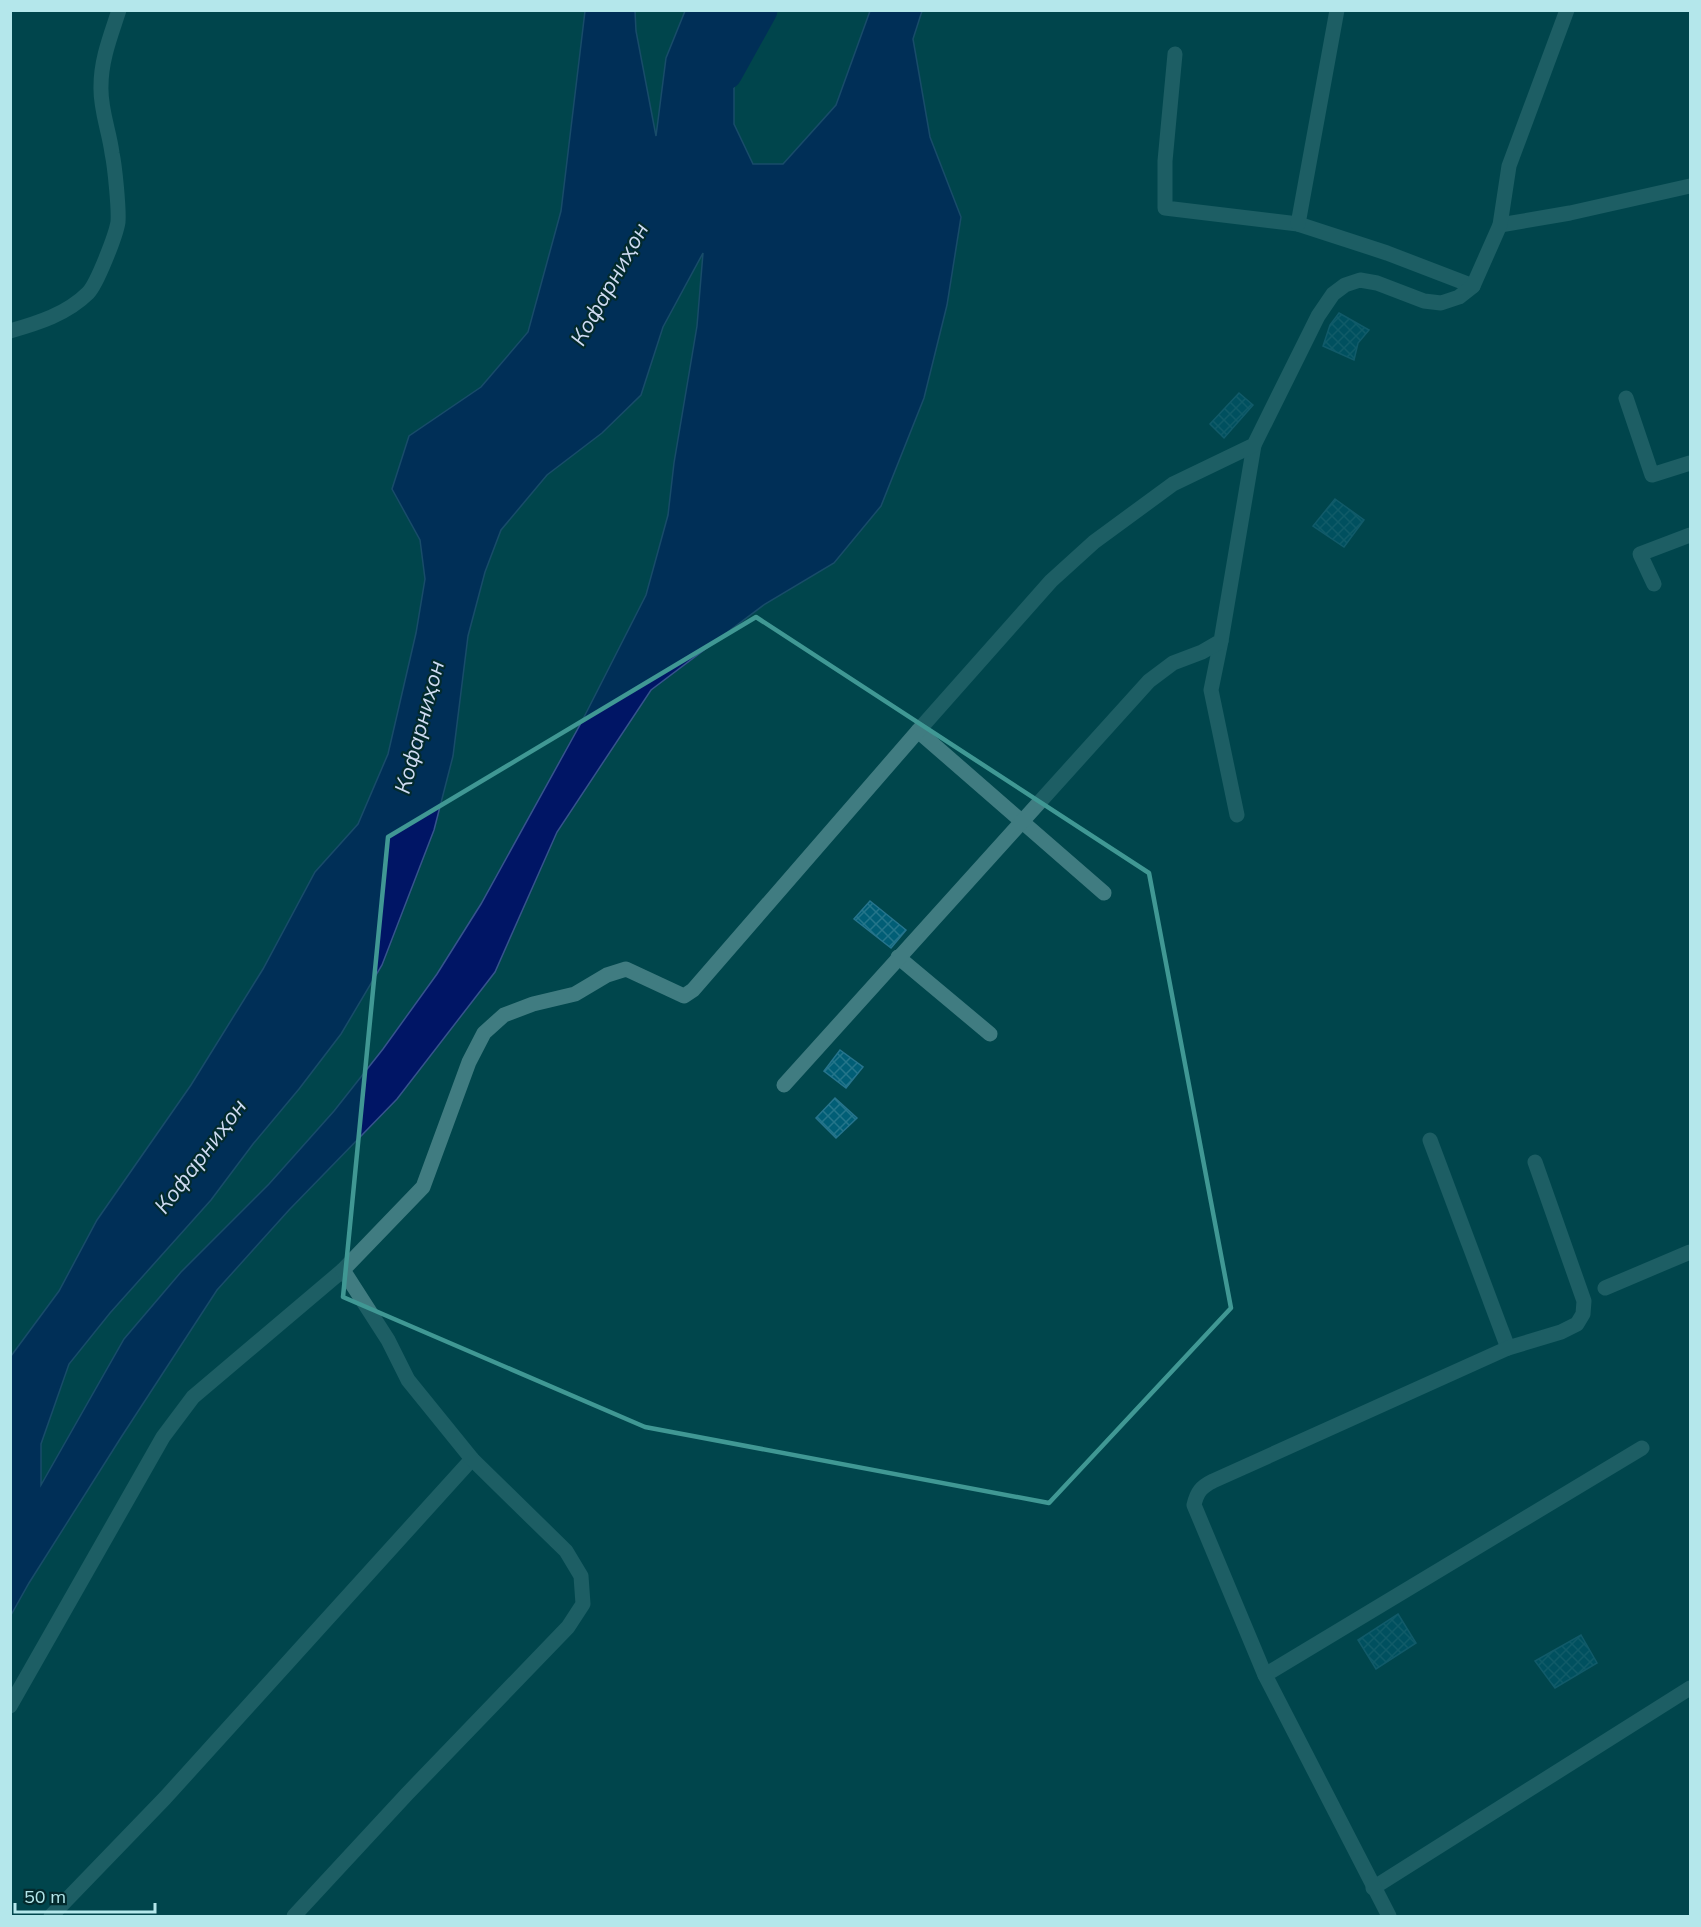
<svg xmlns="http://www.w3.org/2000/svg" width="1701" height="1927" font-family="Mulish,sans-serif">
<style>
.water{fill:#001565;stroke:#36548d;stroke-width:1.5;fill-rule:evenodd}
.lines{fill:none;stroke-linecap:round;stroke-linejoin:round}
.river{stroke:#001565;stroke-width:33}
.building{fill:url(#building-cross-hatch);stroke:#26748d;stroke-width:1.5}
.minor{stroke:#407c81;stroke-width:15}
.marked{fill:none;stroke:#409894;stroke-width:4.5;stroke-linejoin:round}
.labels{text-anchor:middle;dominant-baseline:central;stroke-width:4.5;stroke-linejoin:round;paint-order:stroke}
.water-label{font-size:22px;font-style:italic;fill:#cfdbf2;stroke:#032a2d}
</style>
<defs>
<pattern id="building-cross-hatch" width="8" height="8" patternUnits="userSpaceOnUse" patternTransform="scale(1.5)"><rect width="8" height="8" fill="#015e76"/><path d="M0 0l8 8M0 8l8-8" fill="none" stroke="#24758a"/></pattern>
</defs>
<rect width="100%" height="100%" fill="#00464c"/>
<path class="water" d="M585 11H635L636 31 656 136 666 58 685 11H756L734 76V124L753 164H783L836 105 870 11H922L913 39 930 137 961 217 947 305 924 398 881 506 834 563 765 604 651 690 557 832 495 972 397 1099 289 1210 217 1290 120 1439 29 1583 11 1615V1356L59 1291 97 1220 191 1085 263 969 315 872 358 824 388 754 416 633 425 579 420 540 392 489 409 436 481 387 528 332 561 211ZM703 253 697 326 674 463 668 515 646 595 581 723 481 904 437 974 383 1049 334 1111 269 1184 181 1272 124 1339 41 1485V1444L69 1364 110 1313 211 1200 253 1144 299 1089 341 1034 382 965 434 830 453 756 468 636 485 572 501 530 547 475 602 433 641 395 663 327Z"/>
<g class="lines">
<polyline class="river" points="726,73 761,10"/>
</g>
<g class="building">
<polygon points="1339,313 1369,330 1358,343 1354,360 1323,346 1330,325"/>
<polygon points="1239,393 1253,405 1224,438 1210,424"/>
<polygon points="1335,499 1364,520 1344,547 1313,526"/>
<polygon points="870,901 906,930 891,948 854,919"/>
<polygon points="840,1050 863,1067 846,1088 824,1071"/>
<polygon points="835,1098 857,1118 836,1138 816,1118"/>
<polygon points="1398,1614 1416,1643 1376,1669 1358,1640"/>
<polygon points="1581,1635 1597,1663 1555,1688 1535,1661"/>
</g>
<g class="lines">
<g class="minor">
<polyline points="1175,54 1165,161 1165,208 1298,224 1387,253 1473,286"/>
<polyline points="1298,224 1337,10"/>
<polyline points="1500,225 1570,213 1690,186"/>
<path d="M10 331C38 323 67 314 88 293 97 284 116 235 118 222 119 209 115 167 112 153 109 130 100 109 101 86 101 59 111 35 119 10"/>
<polyline points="1626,398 1652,475 1690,463"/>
<polyline points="1654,584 1640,554 1690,535"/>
<polyline points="1221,641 1211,690 1237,815"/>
<polyline points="918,731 1104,893"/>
<polyline points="898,957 990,1034"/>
<polyline points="784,1085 1149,681 1173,663 1202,652 1221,641 1254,445"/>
<polyline points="1430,1140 1508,1348"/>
<polyline points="1605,1288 1690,1252"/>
<path d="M1265 1675 1194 1505C1197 1492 1201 1487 1213 1481L1508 1348 1561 1332 1577 1324 1583 1314 1584 1301 1535 1162"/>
<polyline points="10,1706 163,1437 193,1397 343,1270"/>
<polyline points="1373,1888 1690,1688"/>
<polyline points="51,1916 165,1798 472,1459"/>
<polyline points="294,1916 407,1794 568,1627 583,1604 581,1576 566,1551 472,1459 408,1380 388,1340 343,1270 423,1187 469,1062 484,1033 504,1015 533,1004 575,994 607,975 626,969 684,996 693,990 918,731 1051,581 1094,542 1173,484 1254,445 1318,316 1333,294 1345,285 1360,280 1377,283 1424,301 1441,303 1459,297 1473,286 1500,225 1509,166 1567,10"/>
<polyline points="1389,1916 1265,1675 1642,1448"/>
</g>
</g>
<path d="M0 0H1701V1927H0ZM756 617 1149 873 1231 1308 1049 1503 645 1427 343 1297 388 837Z" fill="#00464c" fill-opacity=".55" fill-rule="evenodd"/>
<path class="marked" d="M756 617 1149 873 1231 1308 1049 1503 645 1427 343 1297 388 837Z"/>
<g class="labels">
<g class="water-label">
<text transform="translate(609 284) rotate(-61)">Кофарниҳон</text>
<text transform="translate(419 727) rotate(-75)">Кофарниҳон</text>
<text transform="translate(200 1156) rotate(-53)">Кофарниҳон</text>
</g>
</g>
<rect width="1701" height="1927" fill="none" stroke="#b4e7eb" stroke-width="24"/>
<path d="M15 1903v9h140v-9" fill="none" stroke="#b4e7eb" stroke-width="3"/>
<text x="24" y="1903" font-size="18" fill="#b4e7eb" stroke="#032a2d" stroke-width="4.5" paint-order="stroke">50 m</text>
</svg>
